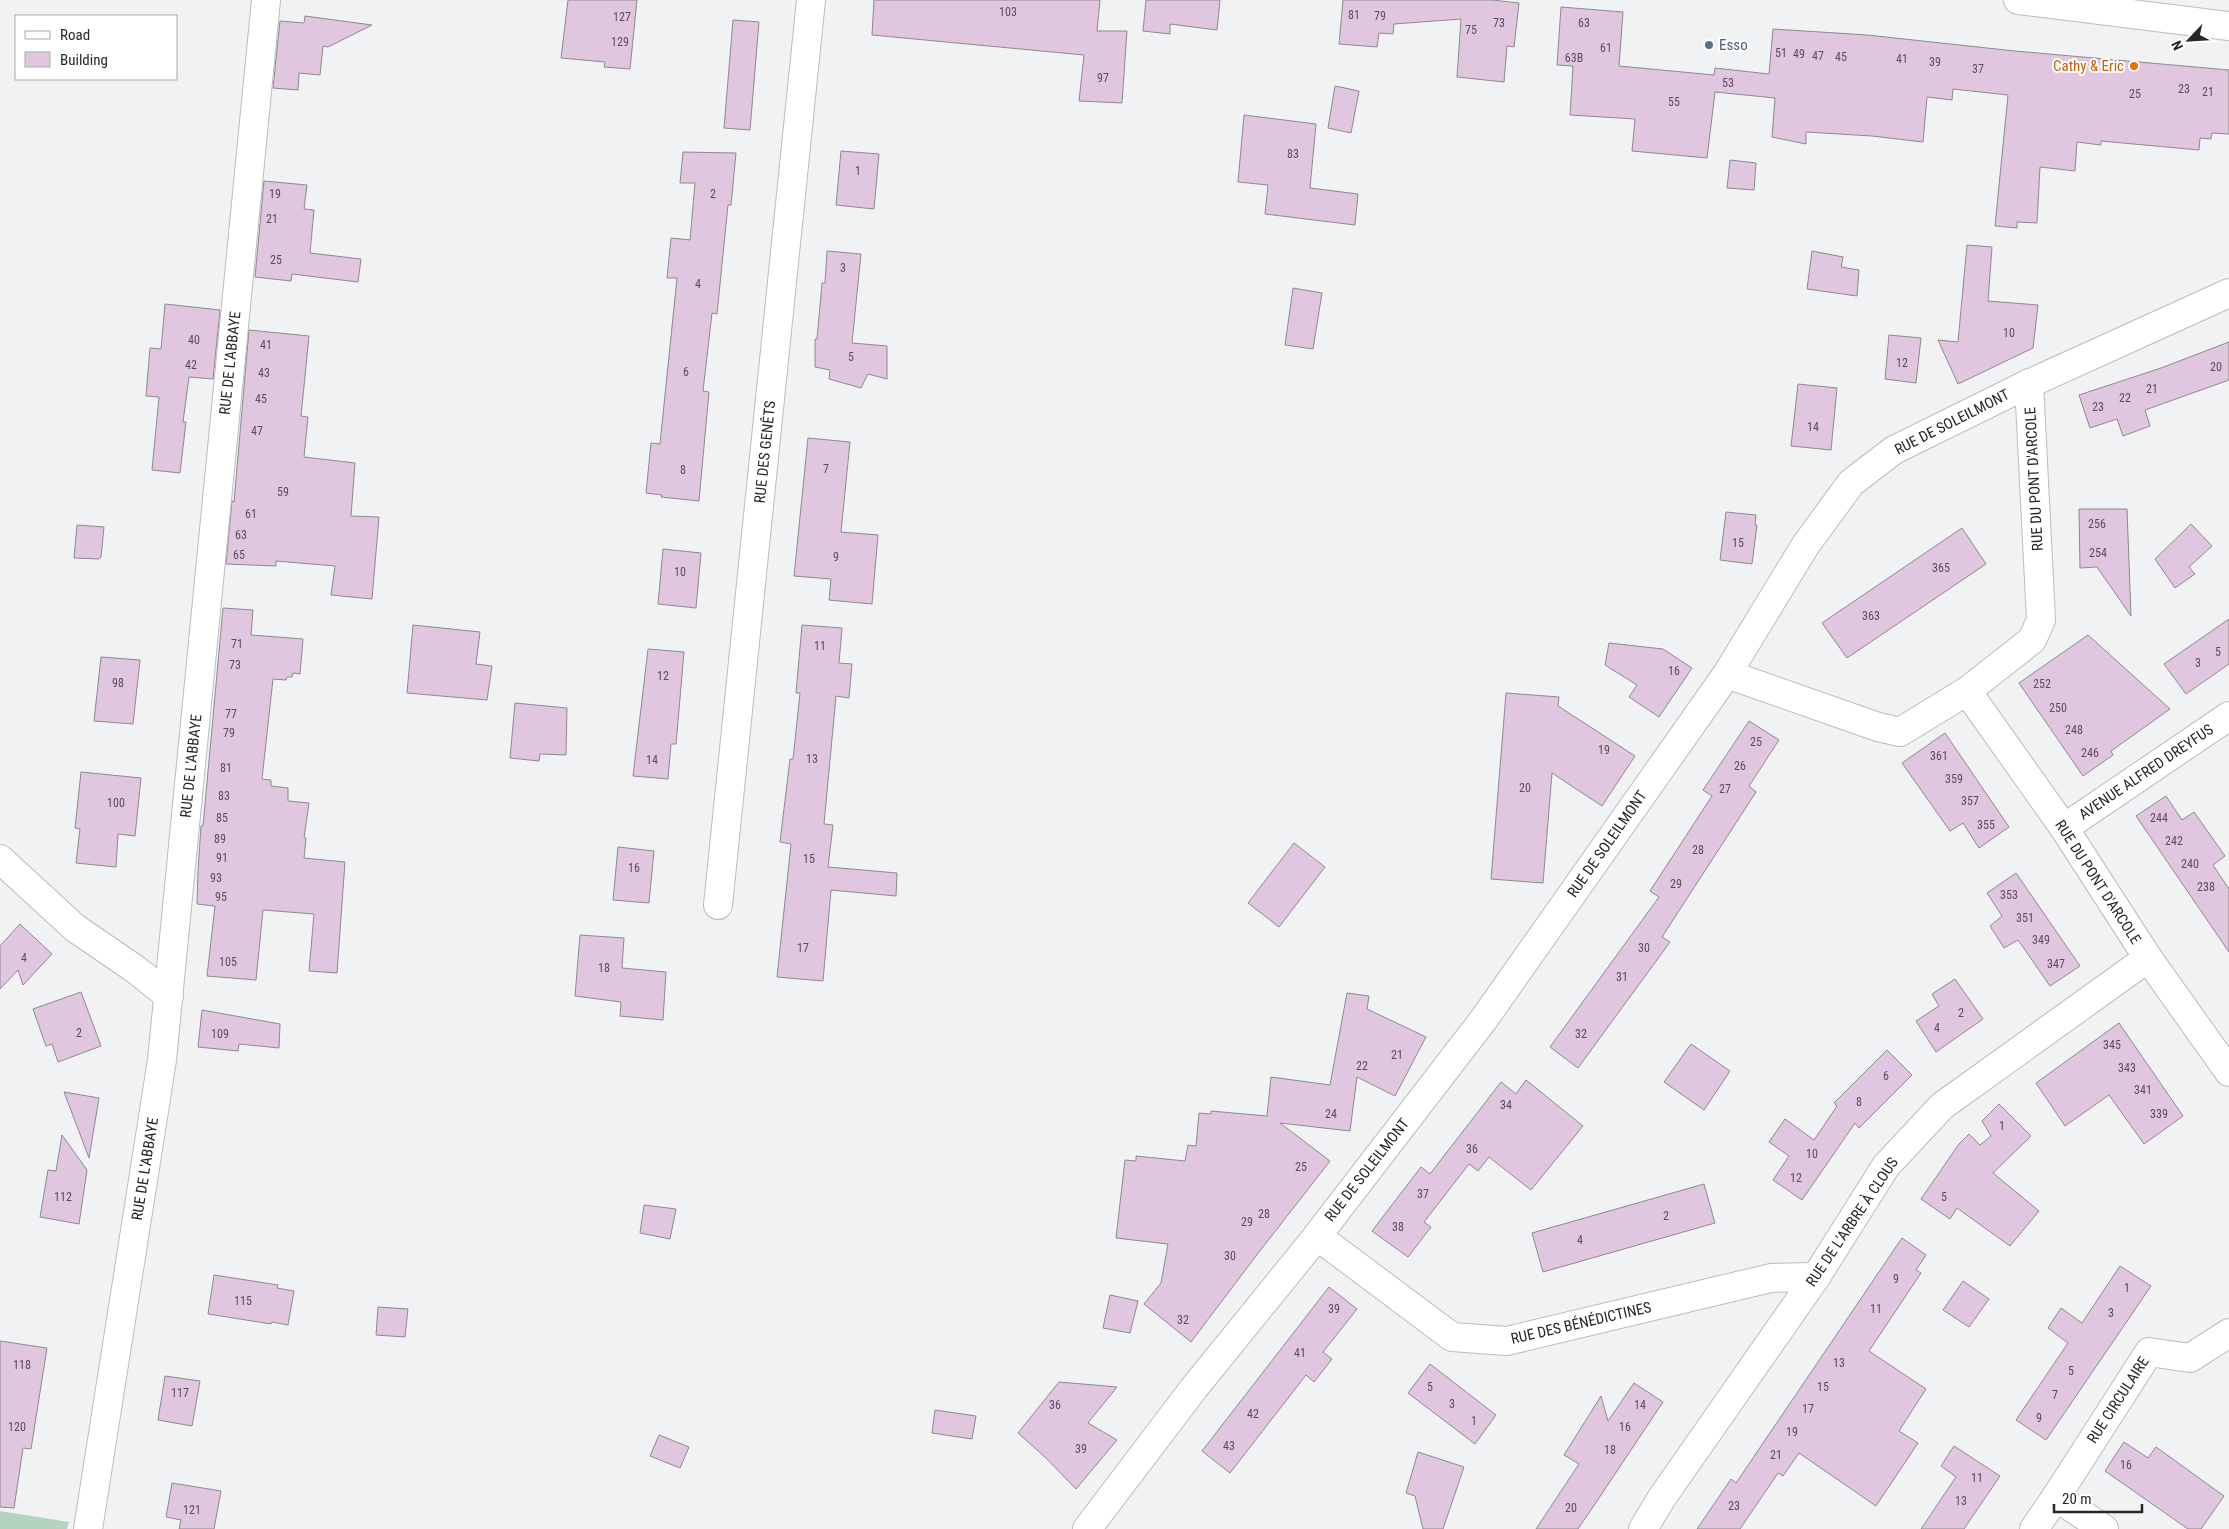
<svg xmlns="http://www.w3.org/2000/svg" width="2229" height="1529" font-family="'Roboto Condensed',sans-serif">
<style>
.grass{fill:#b4d3c0}
.building{fill:#e1c6df;stroke:#8c8a8c}
.lines{fill:none;stroke-linecap:round;stroke-linejoin:round}
.minor-casing{stroke:#bcbcbe;stroke-width:30}
.major-casing{stroke:#bcbcbe;stroke-width:30}
.minor{stroke:#fff;stroke-width:28}
.major{stroke:#fff;stroke-width:28}
.service-dot{fill:#5c6f8a;stroke:#fff;stroke-width:2}
.food-dot{fill:#e8710a;stroke:#fff;stroke-width:2}
.labels{text-anchor:middle;dominant-baseline:central;stroke-width:4;stroke-linejoin:round;paint-order:stroke}
.number-label{font-size:12px;fill:#564f55}
.service-label{font-size:15px;fill:#4e5e75;stroke:#fff;text-anchor:start}
.food-label{font-size:15px;fill:#c56008;stroke:#fff;text-anchor:end}
.street-label{font-size:15px;fill:#272727;stroke:#fff}
</style>
<rect width="100%" height="100%" fill="#f1f2f3"/>
<polygon class="grass" points="0,1511 69,1522 67,1529 0,1529"/>
<g class="building">
<polygon points="568,0 637,0 630,69 604,67 605,62 561,58"/>
<polygon points="874,0 1100,0 1097,31 1127,31 1122,103 1079,101 1084,55 872,35"/>
<polygon points="1146,0 1220,0 1217,30 1170,24 1170,34 1143,31"/>
<polygon points="1343,0 1492,0 1519,3 1514,47 1507,46 1504,82 1457,77 1461,19 1394,24 1393,34 1379,33 1377,47 1339,44"/>
<polygon points="1561,7 1623,12 1619,66 1714,75 1715,68 1769,74 1773,29 1867,35 2015,51 2229,70 2229,134 2212,133 2211,139 2200,138 2199,150 2101,141 2101,145 2077,142 2075,171 2040,167 2037,223 2017,222 2017,228 1995,226 2008,95 1953,89 1952,100 1927,97 1923,142 1872,136 1806,132 1806,144 1772,137 1775,98 1715,92 1707,158 1632,151 1635,119 1570,115 1573,66 1557,65"/>
<polygon points="305,16 372,25 328,47 323,46 320,75 299,73 298,90 273,88 280,21 304,23"/>
<polygon points="733,20 759,22 750,130 724,128"/>
<polygon points="1335,86 1359,91 1351,133 1328,128"/>
<polygon points="1244,115 1316,124 1310,188 1358,194 1355,225 1265,214 1268,185 1238,182"/>
<polygon points="841,151 879,154 874,209 836,205"/>
<polygon points="683,152 736,153 731,205 728,205 717,314 712,313 703,391 709,392 699,501 661,497 662,495 646,493 651,443 660,444 677,278 667,278 671,238 690,240 695,183 680,183"/>
<polygon points="1730,160 1756,163 1754,190 1727,188"/>
<polygon points="264,181 307,185 304,209 314,210 310,253 361,259 358,282 292,274 291,281 255,277"/>
<polygon points="1967,245 1992,247 1988,301 2038,305 2033,348 1958,384 1938,340 1958,342"/>
<polygon points="827,251 861,254 852,343 887,346 887,379 868,374 861,388 829,379 830,370 815,367 815,339 817,339 822,283 825,283"/>
<polygon points="1812,251 1843,257 1841,267 1859,270 1857,296 1807,289"/>
<polygon points="1293,288 1322,293 1313,349 1285,345"/>
<polygon points="165,304 220,310 213,379 189,377 183,422 186,422 180,473 152,470 159,397 146,396 150,348 161,349"/>
<polygon points="249,330 309,336 301,416 308,417 304,457 355,463 351,516 379,517 372,599 331,595 335,566 276,561 276,566 226,564 232,501 234,502"/>
<polygon points="1889,335 1921,338 1916,383 1885,379"/>
<polygon points="2229,342 2229,380 2145,410 2150,426 2123,436 2117,419 2090,428 2079,395 2161,368"/>
<polygon points="1798,384 1837,388 1831,450 1791,446"/>
<polygon points="808,438 850,442 841,532 878,535 872,604 829,600 831,579 794,576"/>
<polygon points="2079,509 2127,509 2131,616 2097,567 2080,568"/>
<polygon points="1726,512 1756,515 1755,525 1757,525 1752,564 1720,560"/>
<polygon points="2191,524 2212,546 2189,567 2195,574 2175,588 2155,559"/>
<polygon points="77,525 104,527 101,557 99,559 74,558"/>
<polygon points="1962,528 1986,564 1847,658 1822,623"/>
<polygon points="663,549 701,553 696,608 658,604"/>
<polygon points="223,608 253,610 251,635 303,639 300,674 293,673 292,677 287,677 286,680 273,679 262,779 271,780 271,786 288,788 288,801 309,803 304,838 306,838 304,858 345,862 337,973 309,971 314,914 263,910 256,980 207,976 215,906 197,904 198,871 201,826 203,826"/>
<polygon points="2229,619 2229,664 2186,694 2164,664"/>
<polygon points="413,625 480,632 476,664 492,666 487,700 407,693"/>
<polygon points="802,625 842,628 839,663 852,664 849,698 836,696 824,824 833,825 828,867 897,873 896,896 831,890 823,981 777,977 791,844 780,842 790,759 793,759 800,693 796,693"/>
<polygon points="2088,635 2170,709 2111,751 2113,755 2083,776 2019,683"/>
<polygon points="1609,643 1663,649 1692,668 1659,717 1629,697 1637,685 1605,665"/>
<polygon points="648,649 684,652 676,744 671,744 668,779 633,776"/>
<polygon points="101,657 140,660 133,724 94,721"/>
<polygon points="1506,693 1559,697 1558,706 1635,756 1602,806 1552,773 1543,883 1491,879"/>
<polygon points="515,703 567,708 566,755 540,754 539,761 510,758"/>
<polygon points="1749,721 1779,740 1749,786 1756,792 1662,937 1670,942 1578,1068 1550,1047 1659,897 1650,891 1712,796 1703,790"/>
<polygon points="1945,733 2009,827 1979,848 1963,823 1950,831 1902,763"/>
<polygon points="81,772 141,778 135,836 118,834 116,867 76,863 80,829 75,828"/>
<polygon points="2166,796 2182,820 2194,812 2225,856 2213,865 2229,889 2229,952 2136,816"/>
<polygon points="1294,843 1325,867 1279,927 1248,903"/>
<polygon points="618,847 654,851 649,903 613,900"/>
<polygon points="2016,873 2080,966 2050,986 2018,940 2004,948 1990,926 2002,916 1987,893"/>
<polygon points="20,924 52,954 23,985 18,970 0,989 0,946"/>
<polygon points="580,935 624,938 622,968 666,972 663,1020 620,1016 621,1002 575,996"/>
<polygon points="1955,979 1983,1019 1936,1052 1916,1021 1939,1006 1932,994"/>
<polygon points="81,992 101,1046 58,1062 52,1044 46,1046 33,1009"/>
<polygon points="1347,993 1369,996 1367,1009 1426,1037 1395,1096 1357,1077 1350,1131 1280,1123 1330,1161 1259,1252 1191,1342 1144,1304 1161,1283 1168,1244 1116,1238 1125,1160 1136,1161 1136,1156 1185,1161 1188,1145 1196,1146 1199,1113 1211,1114 1211,1111 1267,1116 1271,1077 1330,1085"/>
<polygon points="202,1010 280,1024 279,1048 239,1044 238,1051 198,1047"/>
<polygon points="2119,1023 2183,1116 2144,1144 2109,1095 2065,1126 2036,1083"/>
<polygon points="1691,1044 1730,1071 1704,1110 1664,1082"/>
<polygon points="1887,1050 1912,1075 1859,1128 1855,1123 1802,1200 1773,1180 1789,1156 1769,1142 1785,1119 1814,1140 1837,1106 1834,1103"/>
<polygon points="1526,1080 1583,1126 1531,1190 1489,1157 1478,1171 1469,1164 1424,1222 1431,1227 1408,1257 1372,1231 1421,1167 1430,1174 1501,1082 1516,1094"/>
<polygon points="64,1092 99,1098 89,1158"/>
<polygon points="1999,1104 2031,1136 1993,1173 2039,1211 2010,1246 1957,1208 1950,1219 1921,1199 1959,1144 1969,1134 1980,1145 1991,1136 1982,1121"/>
<polygon points="62,1135 87,1170 79,1224 40,1217 48,1170 56,1171"/>
<polygon points="1704,1184 1715,1223 1543,1272 1532,1233"/>
<polygon points="644,1205 676,1209 670,1239 640,1233"/>
<polygon points="1902,1238 1926,1255 1916,1270 1921,1273 1869,1351 1926,1389 1899,1431 1918,1443 1876,1506 1799,1453 1783,1476 1778,1473 1740,1529 1697,1529 1731,1479 1736,1483"/>
<polygon points="2120,1266 2151,1286 2046,1440 2016,1420 2068,1343 2048,1328 2061,1308 2082,1323"/>
<polygon points="214,1275 278,1285 277,1288 294,1291 288,1325 272,1322 271,1324 208,1314"/>
<polygon points="1963,1281 1989,1299 1969,1327 1943,1310"/>
<polygon points="1329,1287 1357,1309 1323,1352 1332,1359 1314,1382 1306,1375 1230,1473 1202,1451"/>
<polygon points="1110,1295 1138,1301 1130,1333 1103,1328"/>
<polygon points="378,1307 408,1309 405,1337 376,1335"/>
<polygon points="0,1341 47,1348 31,1449 23,1448 14,1508 0,1507"/>
<polygon points="1430,1364 1496,1415 1475,1444 1408,1393"/>
<polygon points="165,1376 200,1381 192,1426 158,1420"/>
<polygon points="1059,1382 1117,1387 1088,1423 1117,1440 1076,1489 1046,1458 1018,1433"/>
<polygon points="1634,1383 1663,1402 1597,1501 1578,1529 1536,1529 1579,1464 1564,1455 1601,1396 1608,1421"/>
<polygon points="935,1410 976,1416 972,1439 932,1433"/>
<polygon points="659,1435 689,1447 680,1468 650,1456"/>
<polygon points="2124,1442 2148,1458 2156,1447 2224,1496 2201,1529 2188,1529 2105,1471"/>
<polygon points="1954,1446 2000,1476 1964,1529 1921,1529 1956,1477 1941,1466"/>
<polygon points="1418,1452 1464,1467 1443,1529 1423,1529 1415,1496 1406,1493"/>
<polygon points="172,1483 221,1491 214,1529 179,1529 181,1520 166,1517"/>
</g>
<g class="lines">
<defs>
<g id="minor">
<polyline points="1727,674 1878,727 1900,732 1967,691 2032,640 2041,620 2029,383"/>
<polyline points="1967,691 2064,828 2148,958 2229,1072"/>
<polyline points="2064,828 2229,716"/>
<polyline points="0,859 75,928 135,969 169,996"/>
<polyline points="718,905 811,0"/>
<polyline points="1317,1236 1452,1337 1507,1341 1771,1278 1816,1277"/>
<polyline points="2056,1497 2104,1529"/>
<polyline points="88,1529 162,1060 266,0"/>
<polyline points="1087,1529 1194,1388 1314,1240 1484,1019 1727,674 1805,546 1851,483 1894,450 2026,385 2229,293"/>
<polyline points="1643,1529 1661,1499 1816,1277 1886,1166 1942,1106 2148,958"/>
<polyline points="2034,1529 2056,1497 2149,1352 2190,1358 2229,1333"/>
</g>
<polyline id="major" points="2018,0 2229,26"/>
</defs>
<use href="#minor" class="minor-casing"/>
<use href="#major" class="major-casing"/>
<use href="#minor" class="minor"/>
<use href="#major" class="major"/>
</g>
<circle class="service-dot" cx="1709" cy="45" r="5"/>
<circle class="food-dot" cx="2134" cy="66" r="5"/>
<g class="labels">
<g class="number-label">
<text x="1008" y="12">103</text>
<text x="1354" y="15">81</text>
<text x="1380" y="16">79</text>
<text x="622" y="17">127</text>
<text x="1499" y="23">73</text>
<text x="1584" y="23">63</text>
<text x="1471" y="30">75</text>
<text x="620" y="42">129</text>
<text x="1606" y="48">61</text>
<text x="1781" y="53">51</text>
<text x="1799" y="54">49</text>
<text x="1818" y="56">47</text>
<text x="1841" y="57">45</text>
<text x="1574" y="58">63B</text>
<text x="1902" y="59">41</text>
<text x="1935" y="62">39</text>
<text x="1978" y="69">37</text>
<text x="1103" y="78">97</text>
<text x="1728" y="83">53</text>
<text x="2184" y="89">23</text>
<text x="2208" y="92">21</text>
<text x="2135" y="94">25</text>
<text x="1674" y="102">55</text>
<text x="1293" y="154">83</text>
<text x="858" y="171">1</text>
<text x="275" y="194">19</text>
<text x="713" y="194">2</text>
<text x="272" y="219">21</text>
<text x="276" y="260">25</text>
<text x="843" y="268">3</text>
<text x="698" y="284">4</text>
<text x="2009" y="333">10</text>
<text x="194" y="340">40</text>
<text x="266" y="345">41</text>
<text x="851" y="357">5</text>
<text x="1902" y="363">12</text>
<text x="191" y="365">42</text>
<text x="2216" y="367">20</text>
<text x="686" y="372">6</text>
<text x="264" y="373">43</text>
<text x="2152" y="389">21</text>
<text x="2125" y="398">22</text>
<text x="261" y="399">45</text>
<text x="2098" y="407">23</text>
<text x="1813" y="427">14</text>
<text x="257" y="431">47</text>
<text x="826" y="469">7</text>
<text x="683" y="470">8</text>
<text x="283" y="492">59</text>
<text x="251" y="514">61</text>
<text x="2097" y="524">256</text>
<text x="241" y="535">63</text>
<text x="1738" y="543">15</text>
<text x="2098" y="553">254</text>
<text x="239" y="555">65</text>
<text x="836" y="557">9</text>
<text x="1941" y="568">365</text>
<text x="680" y="572">10</text>
<text x="1871" y="616">363</text>
<text x="237" y="644">71</text>
<text x="820" y="646">11</text>
<text x="2218" y="652">5</text>
<text x="2198" y="663">3</text>
<text x="235" y="665">73</text>
<text x="1674" y="671">16</text>
<text x="663" y="676">12</text>
<text x="118" y="683">98</text>
<text x="2042" y="684">252</text>
<text x="2058" y="708">250</text>
<text x="231" y="714">77</text>
<text x="2074" y="730">248</text>
<text x="229" y="733">79</text>
<text x="1756" y="742">25</text>
<text x="1604" y="750">19</text>
<text x="2090" y="753">246</text>
<text x="1939" y="756">361</text>
<text x="812" y="759">13</text>
<text x="652" y="760">14</text>
<text x="1740" y="766">26</text>
<text x="226" y="768">81</text>
<text x="1954" y="779">359</text>
<text x="1525" y="788">20</text>
<text x="1725" y="789">27</text>
<text x="224" y="796">83</text>
<text x="1970" y="801">357</text>
<text x="116" y="803">100</text>
<text x="222" y="818">85</text>
<text x="2159" y="818">244</text>
<text x="1986" y="825">355</text>
<text x="220" y="839">89</text>
<text x="2174" y="841">242</text>
<text x="1698" y="850">28</text>
<text x="222" y="858">91</text>
<text x="809" y="859">15</text>
<text x="2190" y="864">240</text>
<text x="634" y="868">16</text>
<text x="216" y="878">93</text>
<text x="1676" y="884">29</text>
<text x="2206" y="887">238</text>
<text x="2009" y="895">353</text>
<text x="221" y="897">95</text>
<text x="2025" y="918">351</text>
<text x="2041" y="940">349</text>
<text x="803" y="948">17</text>
<text x="1644" y="948">30</text>
<text x="24" y="958">4</text>
<text x="228" y="962">105</text>
<text x="2056" y="964">347</text>
<text x="604" y="968">18</text>
<text x="1622" y="977">31</text>
<text x="1961" y="1013">2</text>
<text x="1937" y="1028">4</text>
<text x="79" y="1033">2</text>
<text x="220" y="1034">109</text>
<text x="1581" y="1034">32</text>
<text x="2112" y="1045">345</text>
<text x="1397" y="1055">21</text>
<text x="1362" y="1066">22</text>
<text x="2127" y="1068">343</text>
<text x="1886" y="1076">6</text>
<text x="2143" y="1090">341</text>
<text x="1859" y="1102">8</text>
<text x="1506" y="1105">34</text>
<text x="1331" y="1114">24</text>
<text x="2159" y="1114">339</text>
<text x="2002" y="1126">1</text>
<text x="1472" y="1149">36</text>
<text x="1812" y="1154">10</text>
<text x="1301" y="1167">25</text>
<text x="1796" y="1178">12</text>
<text x="1423" y="1194">37</text>
<text x="63" y="1197">112</text>
<text x="1944" y="1197">5</text>
<text x="1264" y="1214">28</text>
<text x="1666" y="1216">2</text>
<text x="1247" y="1222">29</text>
<text x="1398" y="1227">38</text>
<text x="1580" y="1240">4</text>
<text x="1230" y="1256">30</text>
<text x="1896" y="1279">9</text>
<text x="2127" y="1288">1</text>
<text x="243" y="1301">115</text>
<text x="1334" y="1309">39</text>
<text x="1876" y="1309">11</text>
<text x="2111" y="1313">3</text>
<text x="1183" y="1320">32</text>
<text x="1300" y="1353">41</text>
<text x="1839" y="1363">13</text>
<text x="22" y="1365">118</text>
<text x="2071" y="1371">5</text>
<text x="1430" y="1387">5</text>
<text x="1823" y="1387">15</text>
<text x="180" y="1393">117</text>
<text x="2055" y="1395">7</text>
<text x="1452" y="1404">3</text>
<text x="1055" y="1405">36</text>
<text x="1640" y="1405">14</text>
<text x="1808" y="1409">17</text>
<text x="1253" y="1414">42</text>
<text x="2039" y="1418">9</text>
<text x="1474" y="1421">1</text>
<text x="17" y="1427">120</text>
<text x="1625" y="1427">16</text>
<text x="1792" y="1432">19</text>
<text x="1229" y="1446">43</text>
<text x="1081" y="1449">39</text>
<text x="1610" y="1450">18</text>
<text x="1776" y="1455">21</text>
<text x="2126" y="1465">16</text>
<text x="1977" y="1478">11</text>
<text x="1961" y="1501">13</text>
<text x="1734" y="1506">23</text>
<text x="1571" y="1508">20</text>
<text x="192" y="1510">121</text>
</g>
<g class="service-label">
<text x="1719" y="45">Esso</text>
</g>
<g class="food-label">
<text x="2124" y="66">Cathy &amp; Eric</text>
</g>
<g class="street-label">
<text transform="translate(230 363) rotate(-84)">RUE DE L'ABBAYE</text>
<text transform="translate(1952 422) rotate(-27)">RUE DE SOLEILMONT</text>
<text transform="translate(765 452) rotate(-84)">RUE DES GENÊTS</text>
<text transform="translate(2034 479) rotate(-93)">RUE DU PONT D'ARCOLE</text>
<text transform="translate(191 766) rotate(-84)">RUE DE L'ABBAYE</text>
<text transform="translate(2146 772) rotate(-34)">AVENUE ALFRED DREYFUS</text>
<text transform="translate(1607 844) rotate(-55)">RUE DE SOLEILMONT</text>
<text transform="translate(2098 882) rotate(57)">RUE DU PONT D'ARCOLE</text>
<text transform="translate(145 1169) rotate(-81)">RUE DE L'ABBAYE</text>
<text transform="translate(1367 1170) rotate(-52)">RUE DE SOLEILMONT</text>
<text transform="translate(1852 1222) rotate(-56)">RUE DE L'ARBRE À CLOUS</text>
<text transform="translate(1581 1323) rotate(-13)">RUE DES BÉNÉDICTINES</text>
<text transform="translate(2118 1400) rotate(-57)">RUE CIRCULAIRE</text>
</g>
</g>
<rect x="15" y="15" width="162" height="65" fill="#ffffff" stroke="#a9a9a9"/>
<rect x="25" y="31" width="25" height="8" fill="#ffffff" stroke="#a9a9a9"/>
<text x="60" y="40" font-size="15" fill="#272727">Road</text>
<rect x="25" y="52" width="25" height="15" fill="#e1c6df" stroke="#a9a9a9"/>
<text x="60" y="65" font-size="15" fill="#272727">Building</text>
<g transform="translate(2189 40) rotate(245)" stroke="#ffffff" stroke-width="4" paint-order="stroke">
<path d="M0-4L9 19L0 12L-9 19Z" fill="#272727"/>
<text y="-8" font-size="14" font-weight="bold" text-anchor="middle" fill="#272727">N</text>
</g>
<path d="M2054 1504v8h88v-8" fill="none" stroke="#272727" stroke-width="2.5"/>
<text x="2062" y="1504" font-size="15" fill="#272727" stroke="#ffffff" stroke-width="4" paint-order="stroke">20 m</text>
</svg>
